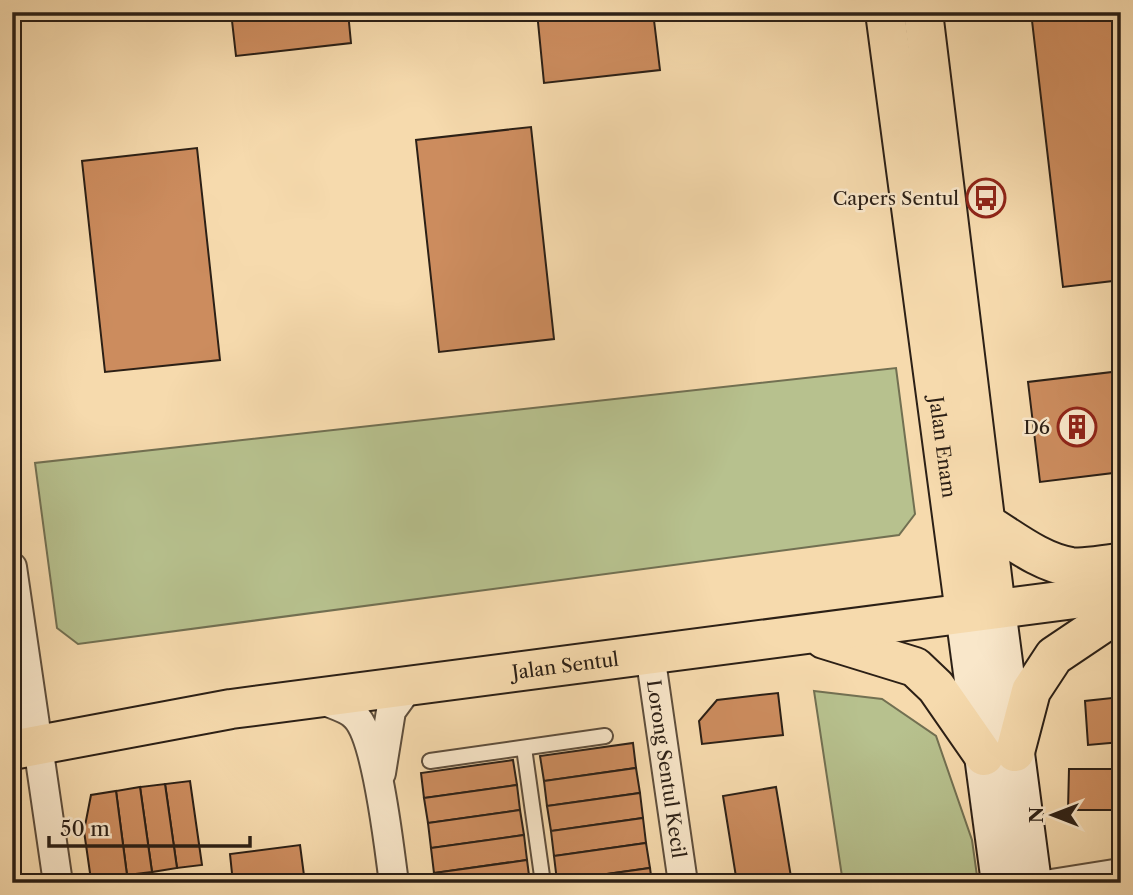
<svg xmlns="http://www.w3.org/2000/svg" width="1133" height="895" font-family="'Libre Caslon Text',serif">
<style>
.green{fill:#b7c18e;stroke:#727052;stroke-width:2}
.building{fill:#cc8c5e;stroke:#2c2016;stroke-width:2}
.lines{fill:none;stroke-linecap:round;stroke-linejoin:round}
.service-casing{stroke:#5e4e3c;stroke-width:18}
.minor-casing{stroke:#5e4e3c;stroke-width:32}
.secondary-casing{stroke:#2c2016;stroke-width:42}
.primary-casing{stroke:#2c2016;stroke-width:42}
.service{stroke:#f9e7ca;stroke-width:14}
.minor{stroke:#f9e7ca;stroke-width:28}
.secondary{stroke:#f9e7ca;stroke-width:38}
.primary{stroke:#f6daad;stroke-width:38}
.labels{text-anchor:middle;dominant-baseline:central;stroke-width:5;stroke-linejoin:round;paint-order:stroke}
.poi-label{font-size:19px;fill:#2c2016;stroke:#f9e7ca;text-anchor:end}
.street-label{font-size:19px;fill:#2c2016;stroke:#f9e7ca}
</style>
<rect width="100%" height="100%" fill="#f6daad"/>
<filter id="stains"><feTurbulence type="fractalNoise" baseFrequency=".00286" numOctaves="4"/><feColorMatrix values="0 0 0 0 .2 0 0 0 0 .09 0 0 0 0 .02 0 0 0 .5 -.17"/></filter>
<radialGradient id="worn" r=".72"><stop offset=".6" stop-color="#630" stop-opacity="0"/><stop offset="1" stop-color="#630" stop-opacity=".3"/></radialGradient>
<g class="green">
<polygon points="896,368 915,514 899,535 78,644 57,628 35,463"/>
<polygon points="814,691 882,699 936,736 972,840 978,883 843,883"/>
<polygon points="12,814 22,883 12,883"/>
</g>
<g class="building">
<polygon points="231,12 348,12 351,43 236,56"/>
<polygon points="537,12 653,12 660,70 544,83"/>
<polygon points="1031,12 1121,12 1121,280 1063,287"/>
<polygon points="531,127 554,339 439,352 416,140"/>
<polygon points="197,148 220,360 105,372 82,161"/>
<polygon points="1121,371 1121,472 1040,482 1028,382"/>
<polygon points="778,693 783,735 702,744 699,721 717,700"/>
<polygon points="1121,697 1121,742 1088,745 1085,701"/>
<polygon points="633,743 636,768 544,781 540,756"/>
<polygon points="513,760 517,785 424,798 421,773"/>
<polygon points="636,768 640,793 547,806 544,781"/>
<polygon points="1069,769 1121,769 1121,810 1068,810"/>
<polygon points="190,781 202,865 177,868 165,784"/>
<polygon points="165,784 177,868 152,872 140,787"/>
<polygon points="517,785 520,810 428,823 424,798"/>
<polygon points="140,787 152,872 127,875 116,791"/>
<polygon points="776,787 792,883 737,883 723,796"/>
<polygon points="116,791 127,875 91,880 84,831 91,795"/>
<polygon points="640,793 643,818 551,831 547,806"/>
<polygon points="520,810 524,835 431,848 428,823"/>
<polygon points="643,818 646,843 554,856 551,831"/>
<polygon points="524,835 527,860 434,873 431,848"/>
<polygon points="646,843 650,868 557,881 554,856"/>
<polygon points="300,845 305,883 233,883 230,854"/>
<polygon points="527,860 530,883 436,883 434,873"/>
<polygon points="650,868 652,883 558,883 557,881"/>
</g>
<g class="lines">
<defs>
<g id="service">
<polyline points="524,748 543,883"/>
<polyline points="430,761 605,736"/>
<polyline points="1033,880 1121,866"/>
</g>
<g id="minor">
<polyline points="12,567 58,883"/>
<path id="s1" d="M650 654 683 883"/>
<path d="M316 697C327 703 347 707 355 716 378 738 389 849 394 883"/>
<polyline points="381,773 391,711 410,685"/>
</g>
<g id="secondary">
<polyline points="996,609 1032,883"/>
<polyline points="965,613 1001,883"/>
</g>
<g id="primary">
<path id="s2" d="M885 12 965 613"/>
<polyline points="923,12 996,609"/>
<path d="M987 524C1013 540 1040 562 1071 567 1086 569 1105 564 1121 563"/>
<polyline points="824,639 915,667 936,687 984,756"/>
<path id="s3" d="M12 750 231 709 1121 593"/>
<polyline points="1015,752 1031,691 1054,656 1121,611"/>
</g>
</defs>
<use href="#service" class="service-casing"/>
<use href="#minor" class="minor-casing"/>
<use href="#secondary" class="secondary-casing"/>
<use href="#primary" class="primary-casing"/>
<use href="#service" class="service"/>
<use href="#minor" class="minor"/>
<use href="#secondary" class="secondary"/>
<use href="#primary" class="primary"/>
</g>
<defs>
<symbol id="bus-ring" viewBox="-11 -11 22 22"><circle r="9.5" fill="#f9e7ca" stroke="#8f2418" stroke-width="1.5"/><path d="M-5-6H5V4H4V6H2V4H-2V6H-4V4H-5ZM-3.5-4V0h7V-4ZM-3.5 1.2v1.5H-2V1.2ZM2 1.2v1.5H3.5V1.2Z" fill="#8f2418"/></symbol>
<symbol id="building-ring" viewBox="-11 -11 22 22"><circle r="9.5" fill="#f9e7ca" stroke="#8f2418" stroke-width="1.5"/><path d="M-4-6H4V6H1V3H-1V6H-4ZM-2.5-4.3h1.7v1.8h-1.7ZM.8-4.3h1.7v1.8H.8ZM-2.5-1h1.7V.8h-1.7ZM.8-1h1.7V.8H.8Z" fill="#8f2418"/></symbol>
</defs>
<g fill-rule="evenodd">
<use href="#bus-ring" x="964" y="176" width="44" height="44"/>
<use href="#building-ring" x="1055" y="405" width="44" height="44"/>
</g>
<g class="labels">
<g class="poi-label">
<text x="959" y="198">Capers Sentul</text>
<text x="1050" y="427">D6</text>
</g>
<g class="street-label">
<text stroke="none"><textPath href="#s2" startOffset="439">Jalan Enam</textPath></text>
<text stroke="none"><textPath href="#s3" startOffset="560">Jalan Sentul</textPath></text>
<text stroke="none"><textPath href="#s1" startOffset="116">Lorong Sentul Kecil</textPath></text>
</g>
</g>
<rect width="1133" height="895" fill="none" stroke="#f6daad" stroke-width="42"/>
<rect x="14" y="14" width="1105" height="867" fill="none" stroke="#2c2016" stroke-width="3.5"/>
<rect x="21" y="21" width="1091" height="853" fill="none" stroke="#2c2016" stroke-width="2"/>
<g transform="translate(1053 815) rotate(270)" stroke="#f9e7ca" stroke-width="5" paint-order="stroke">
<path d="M0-5L12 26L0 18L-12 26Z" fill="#2c2016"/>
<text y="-10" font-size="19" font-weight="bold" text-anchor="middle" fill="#2c2016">N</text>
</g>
<path d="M49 836v10h201v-10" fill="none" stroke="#2c2016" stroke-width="3.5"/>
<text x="60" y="836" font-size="21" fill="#2c2016" stroke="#f9e7ca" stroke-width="5" paint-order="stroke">50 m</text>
<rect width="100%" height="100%" filter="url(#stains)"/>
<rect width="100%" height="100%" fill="url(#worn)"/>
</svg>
